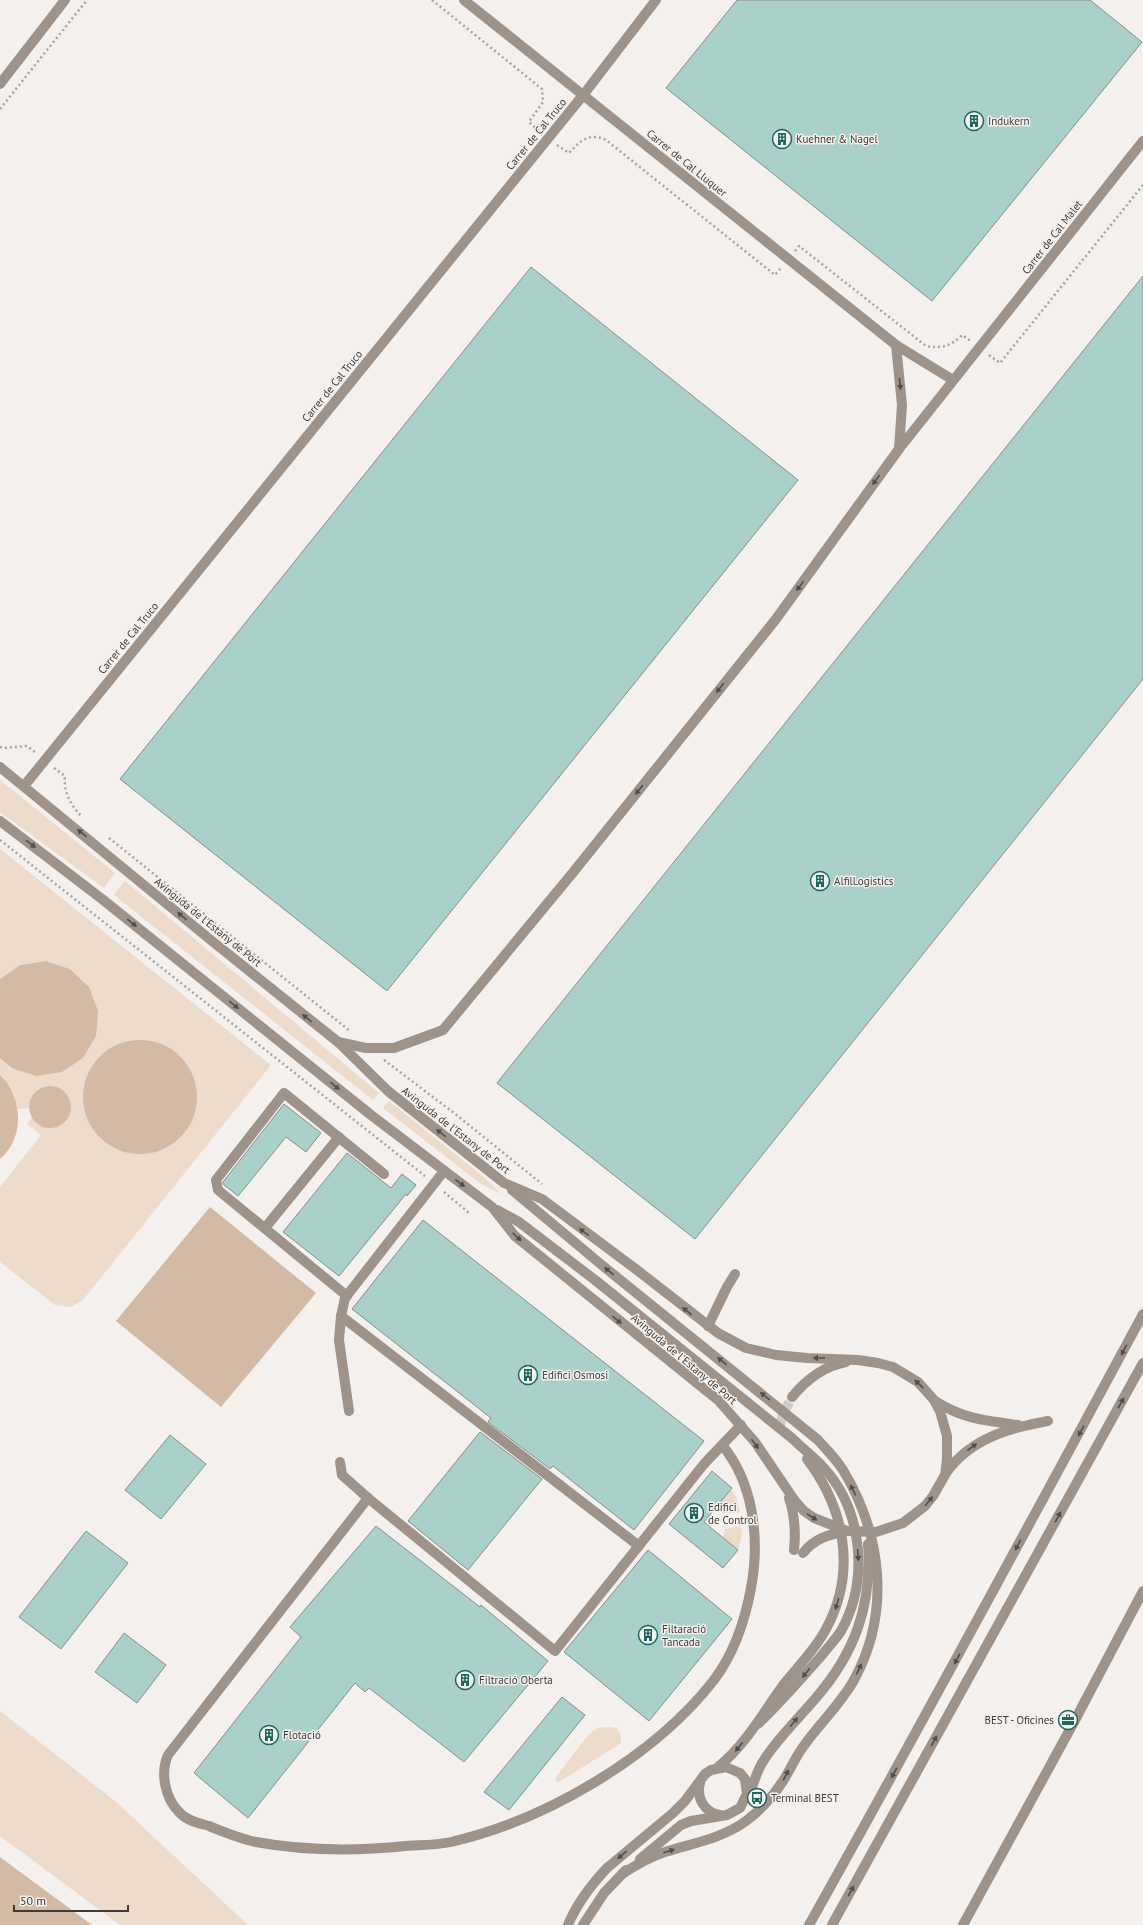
<svg xmlns="http://www.w3.org/2000/svg" width="1143" height="1925" font-family="'PT Sans',sans-serif">
<style>
.green{fill:#eddbcc}
.water{fill:#d2baa5}
.pier{fill:#f3f0ed}
.building{fill:#aad0ca;stroke:#8a8e8d}
.lines{fill:none;stroke-linecap:round;stroke-linejoin:round}
.minor-tunnel{stroke:#cfccc9;stroke-width:10;stroke-dasharray:10 5;stroke-linecap:butt}
.path{stroke:#a6a3a1;stroke-width:2.5;stroke-dasharray:2 3;stroke-linecap:butt}
.minor{stroke:#9d938a;stroke-width:10}
.oneway{fill:#514d4b}
.labels{text-anchor:middle;dominant-baseline:central;stroke-width:3;stroke-linejoin:round;paint-order:stroke}
.poi-label{font-size:11px;fill:#3e3c3b;stroke:#f3f0ed;text-anchor:start}
.street-label{font-size:11px;fill:#3e3c3b;stroke:#f3f0ed}
</style>
<rect width="100%" height="100%" fill="#f3f0ed"/>
<g class="green">
<polygon points="0,780 115,873 104,888 0,812"/>
<path d="M0 849 271 1065 83 1300 71 1307 55 1305 0 1262V1187L41 1135 27 1124 32 1117 40 1125 53 1128 70 1114C78 1082 30 1078 29 1108L18 1109 14 1095 0 1075V1058L12 1068 62 1072 83 1058 96 1036 89 987 70 969 46 961 20 965 0 979Z"/>
<polygon points="125,881 379,1093 373,1100 114,895"/>
<polygon points="389,1101 485,1178 501,1194 481,1184 383,1108"/>
<polygon points="731,1489 736,1497 740,1512 722,1514 719,1504"/>
<polygon points="742,1526 741,1540 738,1550 723,1538 725,1529"/>
<polygon points="0,1711 115,1801 248,1925 120,1925 0,1836"/>
<polygon points="608,1727 617,1728 621,1735 621,1743 559,1782 555,1781 556,1777 589,1734 598,1728"/>
</g>
<g class="water">
<polygon points="46,961 70,969 89,987 98,1011 96,1036 83,1058 62,1072 36,1076 12,1068 0,1058 0,979 20,965"/>
<circle cx="140" cy="1097" r="57"/>
<path d="M0 1075C23 1097 25 1138 0 1159Z"/>
<circle cx="50" cy="1107" r="21"/>
<polygon points="210,1207 316,1293 221,1407 116,1321"/>
<polygon points="0,1857 92,1925 0,1925"/>
</g>
<polygon class="pier" points="0,1855 93,1923 94,1925 0,1857"/>
<g class="building">
<polygon points="737,0 1090,0 1142,42 932,301 666,88"/>
<polygon points="531,267 798,480 387,991 120,779"/>
<polygon points="1143,276 1143,679 695,1239 497,1083"/>
<polygon points="284,1104 321,1133 306,1152 286,1137 238,1196 223,1184 223,1182"/>
<polygon points="347,1153 391,1188 402,1174 416,1185 407,1196 406,1194 339,1276 283,1232"/>
<polygon points="423,1220 704,1441 634,1530 553,1466 550,1469 488,1422 491,1418 352,1309"/>
<polygon points="480,1432 542,1479 468,1570 408,1521"/>
<polygon points="170,1435 206,1464 161,1519 125,1490"/>
<polygon points="712,1471 732,1488 704,1522 738,1550 723,1568 669,1524"/>
<polygon points="376,1526 480,1607 481,1605 548,1661 464,1762 369,1688 365,1692 355,1683 248,1818 194,1773 301,1637 290,1627"/>
<polygon points="86,1531 128,1563 61,1649 19,1617"/>
<polygon points="648,1550 732,1619 649,1721 564,1652"/>
<polygon points="124,1633 166,1665 137,1703 95,1672"/>
<polygon points="562,1697 585,1715 509,1810 484,1792"/>
</g>
<g class="lines">
<polyline class="minor-tunnel" points="780,1425 783,1414 792,1397"/>
<g class="path">
<polyline points="432,0 542,89 543,102 529,122 539,131"/>
<polyline points="0,109 87,0"/>
<path d="M557 145 569 153C580 141 589 132 606 140L775 275 781 268"/>
<path d="M795 251 799 246 926 346C941 349 951 346 962 335L971 341"/>
<polyline points="989,355 1000,363 1143,185"/>
<polyline points="0,747 4,748 27,746 36,753"/>
<path d="M54 768 65 776C63 792 71 805 81 816"/>
<polyline points="109,838 350,1031"/>
<polyline points="0,840 425,1176"/>
<polyline points="384,1060 454,1113 542,1184"/>
<polyline points="444,1192 469,1213"/>
</g>
<g class="minor">
<polyline points="464,0 896,345 953,380"/>
<polyline points="0,84 65,0"/>
<polyline points="896,345 902,405 899,449"/>
<polyline points="0,767 212,941 338,1042 388,1091 504,1183 542,1199 637,1270 718,1333 746,1348 776,1355 807,1358 858,1360 878,1363 893,1367 918,1382 934,1400 940,1411 947,1436 947,1460 945,1475 933,1496 925,1506 903,1523 876,1532 847,1531 814,1518 804,1511 795,1501 755,1442 718,1400 515,1236 492,1207 371,1115 102,899 0,821"/>
<polyline points="24,786 584,94 656,0"/>
<polyline points="338,1042 366,1048 394,1048 443,1030 575,870 776,619 899,449 1143,141"/>
<polyline points="444,1171 345,1298 341,1316 639,1546"/>
<path d="M512 1190 603 1266 818 1440C826 1449 836 1459 843 1470 882 1535 891 1612 854 1680 840 1705 819 1724 803 1747 795 1758 790 1770 783 1781 773 1796 761 1810 746 1821 721 1839 693 1843 665 1852 649 1857 636 1865 622 1874"/>
<path d="M497 1210 519 1222 595 1280 793 1439C803 1449 815 1458 824 1468 863 1511 869 1581 841 1631 836 1639 828 1647 822 1655 801 1679 781 1702 758 1724"/>
<polyline points="265,1228 339,1137"/>
<polyline points="347,1296 218,1190 216,1180 284,1093 384,1174"/>
<polyline points="341,1316 339,1340 349,1411"/>
<polyline points="708,1326 727,1287 735,1274"/>
<path d="M792 1397C806 1380 824 1366 846 1362"/>
<path d="M935 1401C963 1419 986 1421 1018 1425"/>
<path d="M722 1445C754 1483 760 1540 751 1588 745 1621 735 1652 714 1680 654 1757 546 1820 451 1842 437 1845 421 1845 406 1846 357 1851 305 1851 256 1842 240 1839 224 1832 209 1826 199 1823 187 1821 180 1813 165 1799 160 1773 168 1755L368 1498 555 1651 704 1464 741 1425"/>
<polyline points="340,1462 342,1475 368,1498"/>
<path d="M946 1473C970 1439 1008 1428 1048 1421"/>
<path d="M789 1498C795 1516 796 1531 794 1550"/>
<path d="M803 1553C815 1538 828 1535 846 1531"/>
<path d="M718 1767C747 1743 762 1714 784 1684 798 1666 815 1650 826 1629 857 1572 845 1509 807 1459"/>
<path d="M700 1783C696 1798 704 1812 720 1815"/>
<path d="M748 1796C754 1785 756 1771 764 1760 778 1738 798 1719 815 1699 855 1653 872 1606 868 1544"/>
<path d="M568 1925C577 1903 591 1885 607 1868L673 1813 685 1801 705 1774 711 1770 726 1767 740 1773 745 1779 747 1794 740 1808 727 1815 691 1821 681 1825 640 1859"/>
<polyline points="583,1925 604,1893 626,1870"/>
<path d="M809 1925C923 1722 1033 1518 1143 1314"/>
<polyline points="832,1925 1143,1363"/>
<polyline points="963,1925 1074,1722 1143,1591"/>
</g>
</g>
<defs><path id="oneway-solid" d="M-6-.8H1V-3.2L6.5 0L1 3.2V.8H-6Z"/></defs>
<g class="oneway">
<use href="#oneway-solid" transform="translate(900 384) rotate(84)"/>
<use href="#oneway-solid" transform="translate(876 480) rotate(126)"/>
<use href="#oneway-solid" transform="translate(800 586) rotate(126)"/>
<use href="#oneway-solid" transform="translate(720 688) rotate(129)"/>
<use href="#oneway-solid" transform="translate(639 790) rotate(129)"/>
<use href="#oneway-solid" transform="translate(82 833) rotate(-140)"/>
<use href="#oneway-solid" transform="translate(31 844) rotate(37)"/>
<use href="#oneway-solid" transform="translate(182 916) rotate(-140)"/>
<use href="#oneway-solid" transform="translate(132 923) rotate(39)"/>
<use href="#oneway-solid" transform="translate(234 1005) rotate(39)"/>
<use href="#oneway-solid" transform="translate(307 1018) rotate(-141)"/>
<use href="#oneway-solid" transform="translate(335 1086) rotate(39)"/>
<use href="#oneway-solid" transform="translate(441 1133) rotate(-142)"/>
<use href="#oneway-solid" transform="translate(460 1183) rotate(37)"/>
<use href="#oneway-solid" transform="translate(584 1232) rotate(-144)"/>
<use href="#oneway-solid" transform="translate(517 1237) rotate(43)"/>
<use href="#oneway-solid" transform="translate(609 1271) rotate(-141)"/>
<use href="#oneway-solid" transform="translate(687 1311) rotate(-141)"/>
<use href="#oneway-solid" transform="translate(617 1320) rotate(39)"/>
<use href="#oneway-solid" transform="translate(1124 1350) rotate(117)"/>
<use href="#oneway-solid" transform="translate(819 1358) rotate(180)"/>
<use href="#oneway-solid" transform="translate(722 1361) rotate(-141)"/>
<use href="#oneway-solid" transform="translate(919 1384) rotate(-137)"/>
<use href="#oneway-solid" transform="translate(765 1396) rotate(-141)"/>
<use href="#oneway-solid" transform="translate(1121 1403) rotate(-61)"/>
<use href="#oneway-solid" transform="translate(1081 1431) rotate(119)"/>
<use href="#oneway-solid" transform="translate(755 1444) rotate(54)"/>
<use href="#oneway-solid" transform="translate(972 1447) rotate(-36)"/>
<use href="#oneway-solid" transform="translate(853 1490) rotate(-116)"/>
<use href="#oneway-solid" transform="translate(929 1501) rotate(-51)"/>
<use href="#oneway-solid" transform="translate(812 1517) rotate(32)"/>
<use href="#oneway-solid" transform="translate(1058 1517) rotate(-61)"/>
<use href="#oneway-solid" transform="translate(1018 1545) rotate(118)"/>
<use href="#oneway-solid" transform="translate(858 1555) rotate(86)"/>
<use href="#oneway-solid" transform="translate(837 1604) rotate(107)"/>
<use href="#oneway-solid" transform="translate(957 1659) rotate(119)"/>
<use href="#oneway-solid" transform="translate(859 1669) rotate(-64)"/>
<use href="#oneway-solid" transform="translate(806 1673) rotate(129)"/>
<use href="#oneway-solid" transform="translate(794 1722) rotate(-51)"/>
<use href="#oneway-solid" transform="translate(934 1741) rotate(-61)"/>
<use href="#oneway-solid" transform="translate(739 1747) rotate(129)"/>
<use href="#oneway-solid" transform="translate(894 1773) rotate(119)"/>
<use href="#oneway-solid" transform="translate(786 1775) rotate(-62)"/>
<use href="#oneway-solid" transform="translate(669 1851) rotate(-17)"/>
<use href="#oneway-solid" transform="translate(622 1855) rotate(140)"/>
<use href="#oneway-solid" transform="translate(851 1891) rotate(-61)"/>
</g>
<defs>
<symbol id="building-ring" viewBox="-11 -11 22 22"><circle r="9.5" fill="#f3f0ed" stroke="#1e6861" stroke-width="1.5"/><path d="M-4-6H4V6H1V3H-1V6H-4ZM-2.5-4.3h1.7v1.8h-1.7ZM.8-4.3h1.7v1.8H.8ZM-2.5-1h1.7V.8h-1.7ZM.8-1h1.7V.8H.8Z" fill="#1e6861"/></symbol>
<symbol id="office-ring" viewBox="-11 -11 22 22"><circle r="9.5" fill="#f3f0ed" stroke="#1e6861" stroke-width="1.5"/><path d="M-6-3h4V-5.5h4V-3h4V5H-6ZM-1-4.5V-3h2v-1.5ZM-6 0V1H6V0Z" fill="#1e6861"/></symbol>
<symbol id="bus-ring" viewBox="-11 -11 22 22"><circle r="9.5" fill="#f3f0ed" stroke="#1e6861" stroke-width="1.5"/><path d="M-5-6H5V4H4V6H2V4H-2V6H-4V4H-5ZM-3.5-4V0h7V-4ZM-3.5 1.2v1.5H-2V1.2ZM2 1.2v1.5H3.5V1.2Z" fill="#1e6861"/></symbol>
</defs>
<g fill-rule="evenodd">
<use href="#building-ring" x="963" y="110" width="22" height="22"/>
<use href="#building-ring" x="771" y="128" width="22" height="22"/>
<use href="#building-ring" x="809" y="870" width="22" height="22"/>
<use href="#building-ring" x="517" y="1364" width="22" height="22"/>
<use href="#building-ring" x="683" y="1502" width="22" height="22"/>
<use href="#building-ring" x="637" y="1624" width="22" height="22"/>
<use href="#building-ring" x="454" y="1669" width="22" height="22"/>
<use href="#office-ring" x="1057" y="1709" width="22" height="22"/>
<use href="#building-ring" x="258" y="1724" width="22" height="22"/>
<use href="#bus-ring" x="746" y="1787" width="22" height="22"/>
</g>
<g class="labels">
<g class="poi-label">
<text x="988" y="121">Indukern</text>
<text x="796" y="139">Kuehner &amp; Nagel</text>
<text x="834" y="881">AlfilLogistics</text>
<text x="542" y="1375">Edifici Osmosi</text>
<text x="708" y="1507">Edifici<tspan x="708" dy="13">de Control</tspan></text>
<text x="662" y="1629">Filtaració<tspan x="662" dy="13">Tancada</tspan></text>
<text x="479" y="1680">Filtració Oberta</text>
<text x="1054" y="1720" text-anchor="end">BEST - Oficines</text>
<text x="283" y="1735">Flotació</text>
<text x="771" y="1798">Terminal BEST</text>
</g>
<g class="street-label">
<text transform="translate(536 134) rotate(-51)">Carrer de Cal Truco</text>
<text transform="translate(687 163) rotate(39)">Carrer de Cal Lluquer</text>
<text transform="translate(1052 237) rotate(-52)">Carrer de Cal Malet</text>
<text transform="translate(332 386) rotate(-51)">Carrer de Cal Truco</text>
<text transform="translate(128 638) rotate(-51)">Carrer de Cal Truco</text>
<text transform="translate(208 922) rotate(39)">Avinguda de l'Estany de Port</text>
<text transform="translate(456 1130) rotate(38)">Avinguda de l'Estany de Port</text>
<text transform="translate(684 1359) rotate(40)">Avinguda de l'Estany de Port</text>
</g>
</g>
<path d="M14 1905v6h114v-6" fill="none" stroke="#3e3c3b" stroke-width="2"/>
<text x="20" y="1905" font-size="12" fill="#3e3c3b" stroke="#f3f0ed" stroke-width="3" paint-order="stroke">50 m</text>
</svg>
